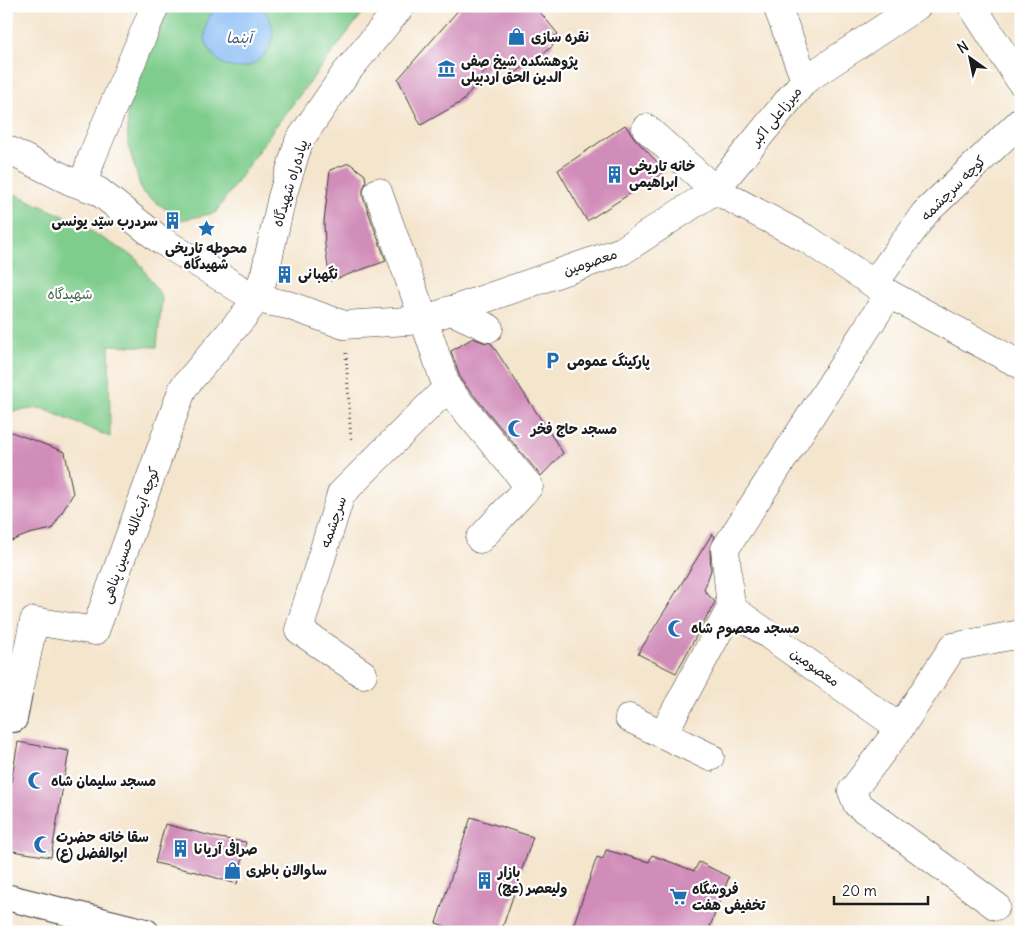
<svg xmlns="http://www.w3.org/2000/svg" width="1027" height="938" font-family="Delius,'Playpen Sans Arabic',sans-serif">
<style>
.green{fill:#7fcd8d;stroke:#4e7454}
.water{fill:#85bbf4;stroke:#506c88}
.building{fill:#d18db9}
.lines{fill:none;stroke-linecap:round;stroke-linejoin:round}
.pedestrian-casing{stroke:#3c3a37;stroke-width:28}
.minor-casing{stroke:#3c3a37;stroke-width:29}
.path{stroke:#3c3a37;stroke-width:3;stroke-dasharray:1 4;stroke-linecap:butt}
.pedestrian{stroke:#fff;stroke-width:26}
.minor{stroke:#fff;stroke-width:28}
.labels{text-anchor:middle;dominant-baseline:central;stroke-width:4.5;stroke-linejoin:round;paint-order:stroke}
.poi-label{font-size:14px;font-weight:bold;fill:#1c1c1c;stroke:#fff;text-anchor:start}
.street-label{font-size:14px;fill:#1c1c1c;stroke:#fff}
.park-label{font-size:14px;fill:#446349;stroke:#fff}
.water-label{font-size:15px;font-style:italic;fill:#465c72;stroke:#fff}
</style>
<rect width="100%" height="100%" fill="#fff"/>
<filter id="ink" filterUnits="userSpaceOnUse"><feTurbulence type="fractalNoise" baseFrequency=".02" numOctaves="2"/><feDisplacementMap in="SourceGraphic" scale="10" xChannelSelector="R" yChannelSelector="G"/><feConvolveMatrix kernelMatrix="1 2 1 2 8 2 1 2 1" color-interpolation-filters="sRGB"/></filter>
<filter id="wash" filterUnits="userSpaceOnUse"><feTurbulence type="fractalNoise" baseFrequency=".0096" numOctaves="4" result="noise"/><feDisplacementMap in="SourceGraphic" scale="20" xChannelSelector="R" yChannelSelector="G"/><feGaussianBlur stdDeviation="1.12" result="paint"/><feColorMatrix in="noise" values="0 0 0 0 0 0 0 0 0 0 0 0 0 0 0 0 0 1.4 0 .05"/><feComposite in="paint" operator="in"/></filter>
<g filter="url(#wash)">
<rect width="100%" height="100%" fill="#f4e5cd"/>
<g class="green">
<polygon points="170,6 218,6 215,9 267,13 260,6 368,6 272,131 215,213 181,220 142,192 128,144 127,105"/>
<polygon points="6,190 70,219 136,258 162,297 157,347 109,345 110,437 41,408 6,412"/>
</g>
<path class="water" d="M218 6H260C297 41 244 90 215 57 210 51 206 44 205 37 205 25 209 13 218 6Z"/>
<g id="blocks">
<g class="building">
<polygon points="462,6 535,6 558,34 549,40 553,46 514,74 508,65 502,70 495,58 463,101 421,125 398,79"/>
<polygon points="625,125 636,140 666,171 587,221 558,170"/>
<polygon points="349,163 365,175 366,182 363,189 363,197 386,261 330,281 325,246 324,222 330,170"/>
<polygon points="473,338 483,342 491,343 563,453 541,476 461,380 451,351"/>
<polygon points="6,430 65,452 73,494 52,529 29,534 6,543"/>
<polygon points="712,534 715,536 710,550 711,570 704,590 715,602 676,673 638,654"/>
<polygon points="18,742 69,751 51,857 6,850 6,811"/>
<polygon points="471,817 533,837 501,932 463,932 436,923"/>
<polygon points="165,824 219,838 246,842 237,884 196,872 155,863"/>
<polygon points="606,850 649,862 652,855 694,871 699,862 729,877 708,932 571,932 597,857 603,859"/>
</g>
</g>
</g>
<g filter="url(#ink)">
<use href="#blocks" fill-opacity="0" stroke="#3c3a37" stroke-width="1"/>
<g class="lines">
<defs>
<g id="pedestrian">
<polyline points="6,719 14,719 20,687"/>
<polyline points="6,897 146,932"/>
</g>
<g id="minor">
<polyline points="972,6 1021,82"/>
<polyline points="805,80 917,6"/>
<polyline points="646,128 715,190 805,80 777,6"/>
<polyline points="6,149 70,181 98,191 159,239 256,299 288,305 344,325 424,320 622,251 715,190 807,239 889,294 1021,365"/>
<polyline points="83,185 92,157 155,6"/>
<polyline points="378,192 424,320 447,388 529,486 480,539"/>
<polyline points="874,284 925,213 1021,121"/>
<polyline points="889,294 725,549 731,608 900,728"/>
<polyline points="450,310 489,328"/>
<polyline points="363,674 299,630 341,494 447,388"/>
<polyline points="20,687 34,621 95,631 183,388 244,316 256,299 265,273 282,197 299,141 345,74 401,6"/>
<polyline points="629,718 710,757"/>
<polyline points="663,734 731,608"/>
<polyline points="996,906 857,804 852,791 900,728 953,647 1015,635 1021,639"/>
</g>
</defs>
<use href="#pedestrian" class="pedestrian-casing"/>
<use href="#minor" class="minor-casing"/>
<polyline class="path" points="346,353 351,442"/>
<use href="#pedestrian" class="pedestrian"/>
<use href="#minor" class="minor"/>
</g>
</g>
<defs>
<symbol id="shop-bare" viewBox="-9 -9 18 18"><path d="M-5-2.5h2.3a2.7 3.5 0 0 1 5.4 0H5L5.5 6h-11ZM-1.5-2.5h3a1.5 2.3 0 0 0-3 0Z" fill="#1f6fb2" stroke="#fff" stroke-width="2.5" paint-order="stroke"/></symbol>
<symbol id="museum-bare" viewBox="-9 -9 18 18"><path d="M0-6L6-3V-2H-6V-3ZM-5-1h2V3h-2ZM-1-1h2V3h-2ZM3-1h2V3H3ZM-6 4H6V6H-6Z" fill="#1f6fb2" stroke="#fff" stroke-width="2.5" paint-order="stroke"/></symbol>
<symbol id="building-bare" viewBox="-9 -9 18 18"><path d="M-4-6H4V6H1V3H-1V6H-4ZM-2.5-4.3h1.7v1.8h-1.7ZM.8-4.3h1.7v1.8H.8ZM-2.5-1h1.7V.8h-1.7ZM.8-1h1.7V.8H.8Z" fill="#1f6fb2" stroke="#fff" stroke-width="2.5" paint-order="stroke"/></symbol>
<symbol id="sight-bare" viewBox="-9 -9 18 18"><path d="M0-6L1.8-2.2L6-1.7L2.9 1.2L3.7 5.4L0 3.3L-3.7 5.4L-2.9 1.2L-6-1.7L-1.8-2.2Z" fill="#1f6fb2" stroke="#fff" stroke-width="2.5" paint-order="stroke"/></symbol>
<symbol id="parking-bare" viewBox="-9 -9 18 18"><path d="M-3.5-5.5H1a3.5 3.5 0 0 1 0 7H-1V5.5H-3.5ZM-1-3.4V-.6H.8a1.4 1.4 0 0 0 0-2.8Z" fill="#1f6fb2" stroke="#fff" stroke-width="2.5" paint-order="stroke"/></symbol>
<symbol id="mosque-bare" viewBox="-9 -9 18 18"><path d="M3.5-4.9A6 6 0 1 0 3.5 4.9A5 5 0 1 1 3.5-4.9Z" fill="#1f6fb2" stroke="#fff" stroke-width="2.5" paint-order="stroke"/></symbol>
<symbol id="supermarket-bare" viewBox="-9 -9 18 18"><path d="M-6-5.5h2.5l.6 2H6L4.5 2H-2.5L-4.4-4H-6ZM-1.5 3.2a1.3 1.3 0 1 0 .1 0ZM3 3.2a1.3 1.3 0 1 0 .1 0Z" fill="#1f6fb2" stroke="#fff" stroke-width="2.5" paint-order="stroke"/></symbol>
</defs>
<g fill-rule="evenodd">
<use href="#shop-bare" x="504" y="24" width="25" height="25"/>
<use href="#museum-bare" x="434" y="56" width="25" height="25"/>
<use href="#building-bare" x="602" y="162" width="25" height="25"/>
<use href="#building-bare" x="160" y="208" width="25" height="25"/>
<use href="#sight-bare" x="194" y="216" width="25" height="25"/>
<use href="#building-bare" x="272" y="262" width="25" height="25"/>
<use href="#parking-bare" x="540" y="348" width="25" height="25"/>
<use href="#mosque-bare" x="504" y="416" width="25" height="25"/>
<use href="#mosque-bare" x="664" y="616" width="25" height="25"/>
<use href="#mosque-bare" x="24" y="768" width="25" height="25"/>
<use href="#mosque-bare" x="30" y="832" width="25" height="25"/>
<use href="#building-bare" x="168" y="836" width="25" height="25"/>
<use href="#shop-bare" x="220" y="858" width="25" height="25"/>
<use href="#building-bare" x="472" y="868" width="25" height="25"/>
<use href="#supermarket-bare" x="666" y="884" width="25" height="25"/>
</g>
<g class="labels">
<g class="poi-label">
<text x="531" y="37">نقره سازی</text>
<text x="461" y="61">پژوهشکده شیخ صفی<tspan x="461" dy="16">الدین الحق اردبیلی</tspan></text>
<text x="629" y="166">خانه تاریخی<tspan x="629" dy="16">ابراهیمی</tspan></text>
<text x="158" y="221" text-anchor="end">سردرب سیّد یونسی</text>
<text x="206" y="248" text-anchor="middle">محوطه تاریخی<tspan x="206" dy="16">شهیدگاه</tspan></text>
<text x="298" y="274">نگهبانی</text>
<text x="567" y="361">پارکینگ عمومی</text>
<text x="531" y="429">مسجد حاج فخر</text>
<text x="691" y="628">مسجد معصوم شاه</text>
<text x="51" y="781">مسجد سلیمان شاه</text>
<text x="56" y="837">سقا خانه حضرت<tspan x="56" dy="16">ابوالفضل (ع)</tspan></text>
<text x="194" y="849">صرافی آریانا</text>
<text x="246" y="870">ساوالان باطری</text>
<text x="498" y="872">بازار<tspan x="498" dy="16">ولیعصر (عج)</tspan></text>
<text x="692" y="889">فروشگاه<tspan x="692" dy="16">تخفیفی هفت</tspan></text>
</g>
<g class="street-label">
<text transform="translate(776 116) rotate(-51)">میرزاعلی اکبر</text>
<text transform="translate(290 183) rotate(-73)">پیاده‌راه شهیدگاه</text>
<text transform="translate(953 188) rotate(-45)">کوچه سرچشمه</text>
<text transform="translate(590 262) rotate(-19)">معصومین</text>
<text transform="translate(333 522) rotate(-71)">سرچشمه</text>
<text transform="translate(130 535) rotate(-70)">کوچه آیت‌الله حسین پناهی</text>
<text transform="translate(815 667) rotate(35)">معصومین</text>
</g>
<g class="park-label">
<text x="70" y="294">شهیدگاه</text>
</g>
<g class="water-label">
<text x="239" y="37">آبنما</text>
</g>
</g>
<rect width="1027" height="938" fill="none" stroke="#fff" stroke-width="25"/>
<g transform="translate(970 58) rotate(327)" stroke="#ffffff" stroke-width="4" paint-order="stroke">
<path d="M0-4L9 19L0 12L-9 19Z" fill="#1c1c1c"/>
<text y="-8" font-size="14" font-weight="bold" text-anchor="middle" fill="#1c1c1c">N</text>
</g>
<path d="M834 896v8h94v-8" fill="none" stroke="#1c1c1c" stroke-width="2.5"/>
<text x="842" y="896" font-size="15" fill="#1c1c1c" stroke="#ffffff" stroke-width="4" paint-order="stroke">20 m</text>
</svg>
